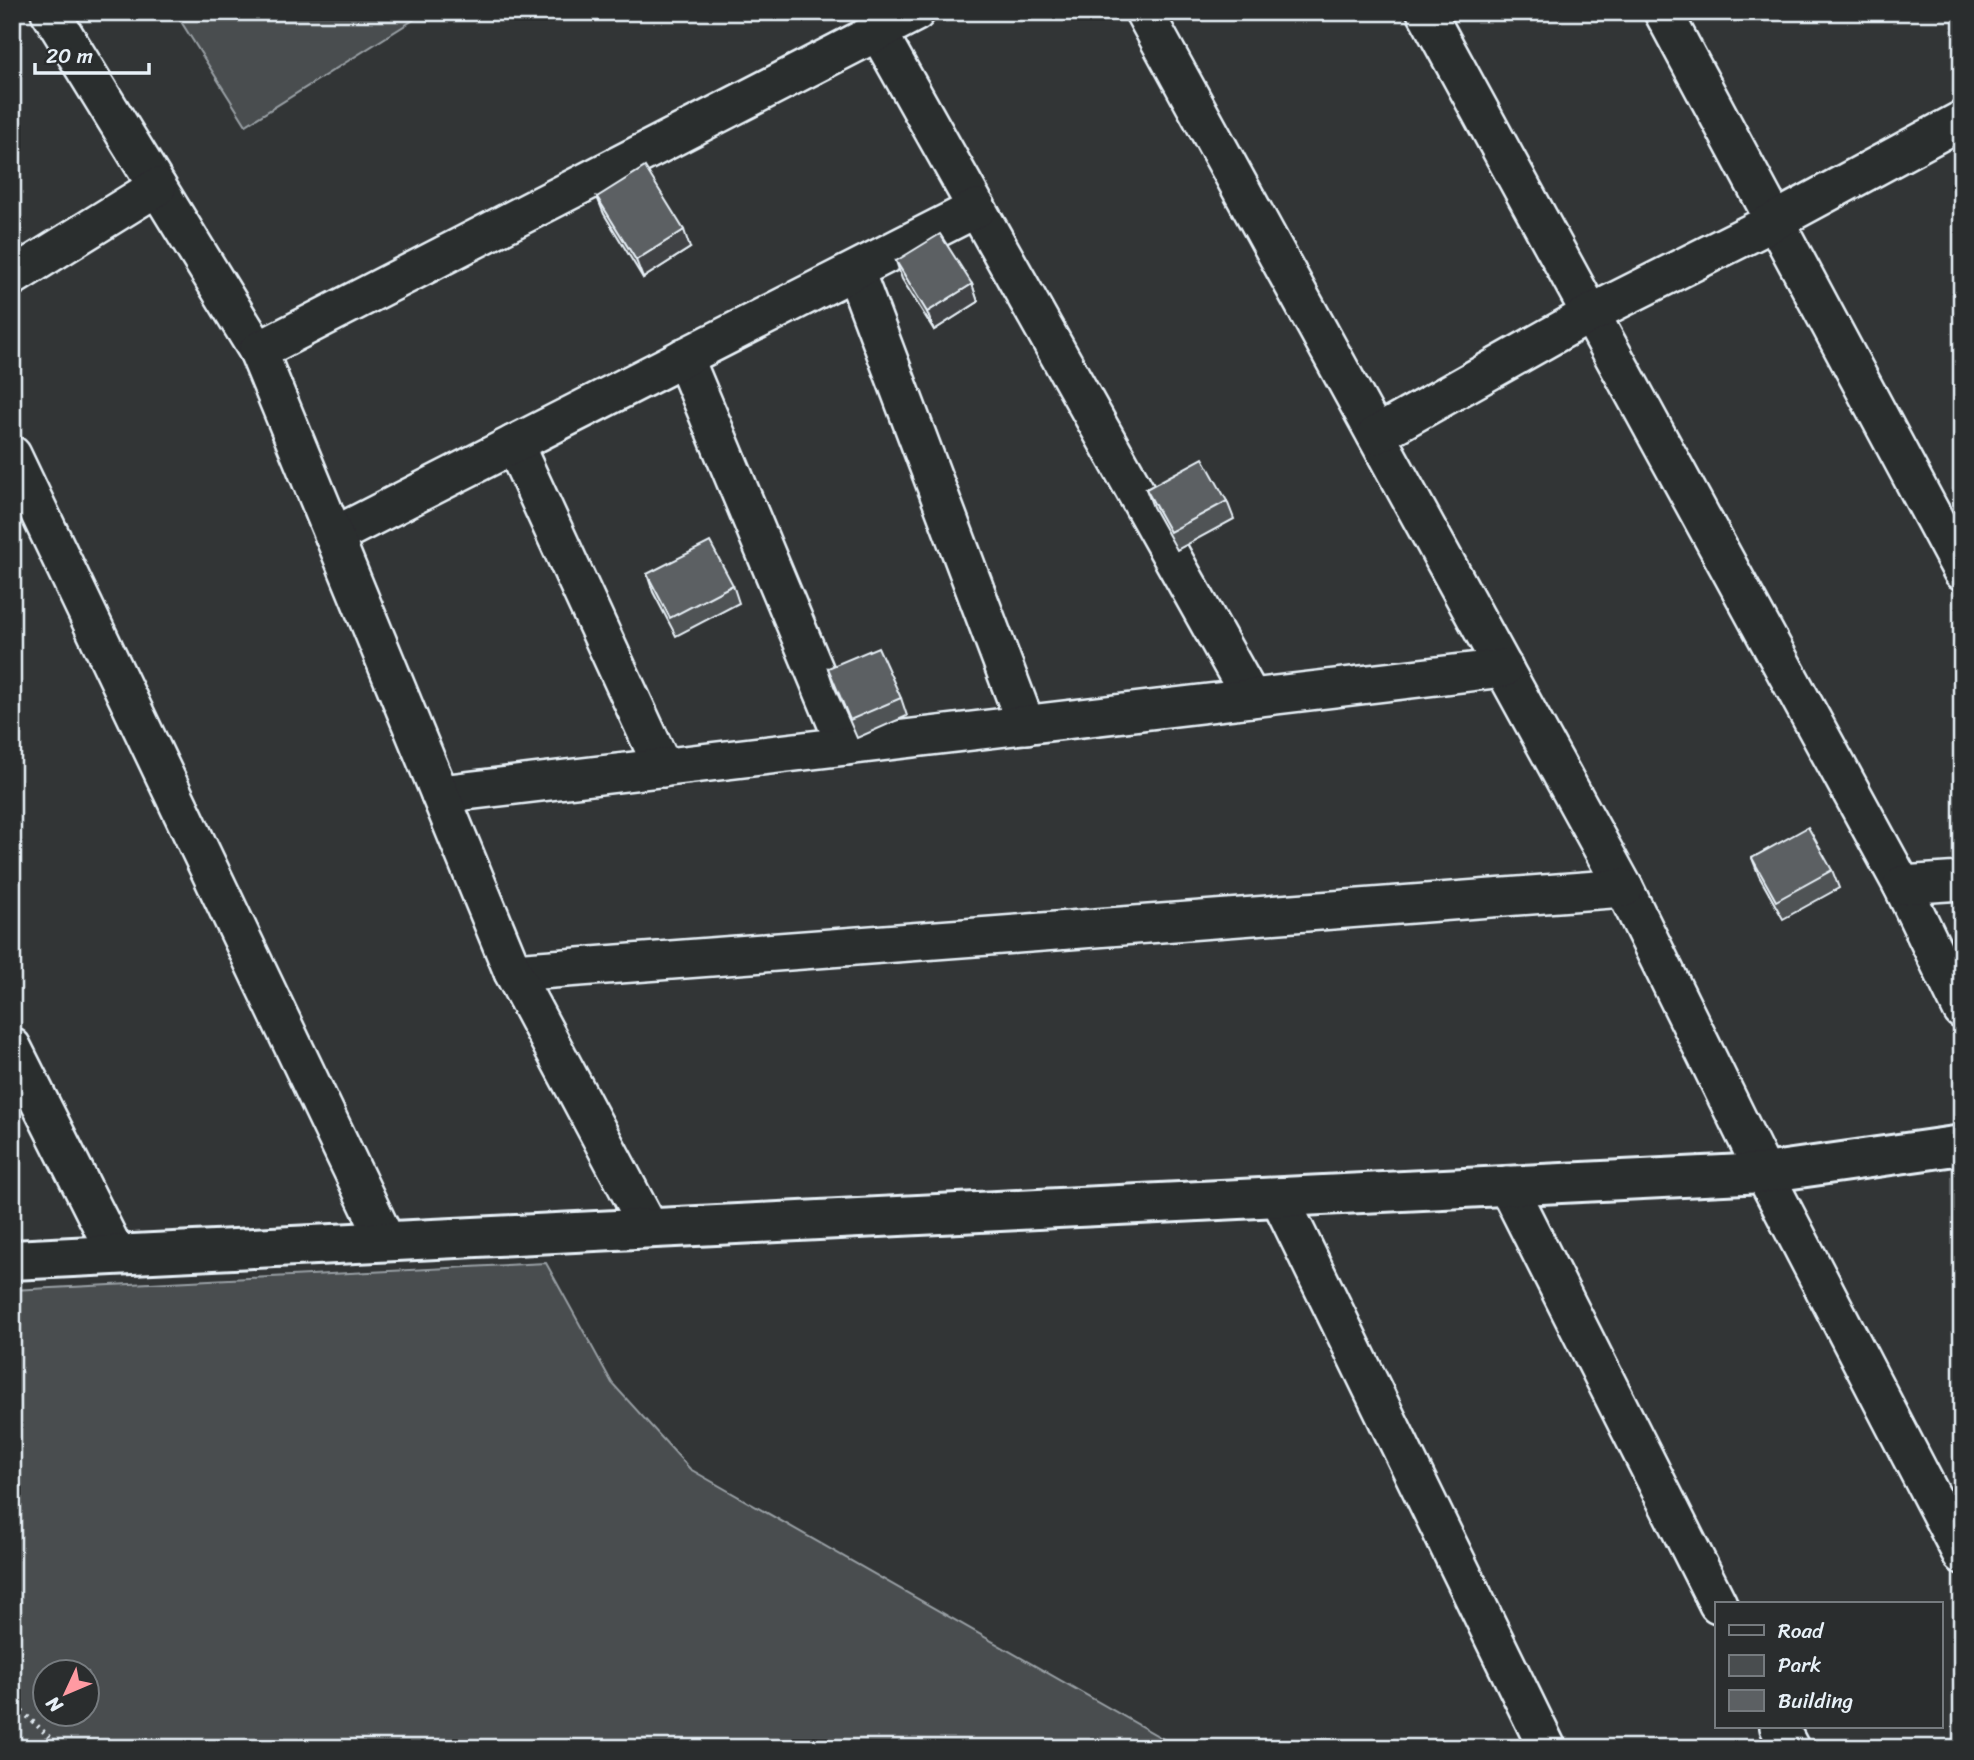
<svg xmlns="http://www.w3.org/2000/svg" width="1974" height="1760" font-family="Sriracha,sans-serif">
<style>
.green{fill:#494d4f;stroke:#989fa4;stroke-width:2;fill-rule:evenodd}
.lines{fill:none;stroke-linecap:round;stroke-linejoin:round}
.minor-casing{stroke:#e8f1f8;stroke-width:42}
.tertiary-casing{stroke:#e8f1f8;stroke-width:44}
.path{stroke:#e8f1f8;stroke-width:4.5;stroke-dasharray:2 5;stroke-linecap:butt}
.minor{stroke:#2a2d2e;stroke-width:37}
.tertiary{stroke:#2a2d2e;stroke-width:38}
.wall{fill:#4f5355;stroke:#e8f1f8;stroke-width:2}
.shaded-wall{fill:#404345;stroke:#e8f1f8;stroke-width:2}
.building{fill:#5c6063;stroke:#e8f1f8;stroke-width:2}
</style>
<rect width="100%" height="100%" fill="#323536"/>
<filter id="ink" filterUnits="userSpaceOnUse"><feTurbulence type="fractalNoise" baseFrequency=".0143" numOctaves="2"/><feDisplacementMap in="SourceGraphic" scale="14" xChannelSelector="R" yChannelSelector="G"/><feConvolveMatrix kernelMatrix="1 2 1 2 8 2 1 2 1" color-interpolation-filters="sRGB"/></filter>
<g filter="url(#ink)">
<g class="green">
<polygon points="175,12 426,12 246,125"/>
<path d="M546 1263 612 1383 690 1469 1179 1748H12V1290ZM46 1672H88V1714H46Z"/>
</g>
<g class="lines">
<defs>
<g id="minor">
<polyline points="50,12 258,351"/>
<polyline points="1144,12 1624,888 1764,1173 1962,1555"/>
<polyline points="1426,12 1902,885 1962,1010"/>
<polyline points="1663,12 1962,571"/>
<polyline points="878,32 1251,698"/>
<polyline points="855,271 1026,725"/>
<polyline points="12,277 157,187"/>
<polyline points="684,357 846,746"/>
<polyline points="1376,435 1590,314 1775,221 1962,120"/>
<polyline points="514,444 663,768"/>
<polyline points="12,455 386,1241"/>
<polyline points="334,536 977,208"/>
<polyline points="440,794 1504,668"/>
<polyline points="1902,885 1962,881"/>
<polyline points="513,972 1624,888"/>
<polyline points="12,1047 116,1254"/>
<polyline points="1507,1185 1718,1604"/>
<polyline points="1279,1197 1547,1748"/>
<polyline points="649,1228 513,972 258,351 916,12"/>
<polyline points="1779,1727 1790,1748"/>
</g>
<polyline id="tertiary" points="12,1260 1764,1173 1962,1145"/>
</defs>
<use href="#minor" class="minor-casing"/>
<use href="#tertiary" class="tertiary-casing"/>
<polyline class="path" points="12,1702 61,1748"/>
<use href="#minor" class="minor"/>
<use href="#tertiary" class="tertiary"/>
</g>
<g class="wall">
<polygon points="597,197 690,248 643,278 604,214"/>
<polygon points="896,261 972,284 978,302 934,330 902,279"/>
<polygon points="1146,489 1227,501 1234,519 1177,550 1153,507"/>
<polygon points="647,574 733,585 739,603 676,636 653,592"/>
<polygon points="828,668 901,698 907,716 857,738 834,686"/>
<polygon points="1752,858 1832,870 1839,888 1783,919 1759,876"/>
</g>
<g class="shaded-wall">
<polygon points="684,230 690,248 643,278 636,260"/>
<polygon points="972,284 978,302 934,330 927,312"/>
</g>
<g class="building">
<polygon points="645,167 684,230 636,260 597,197"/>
<polygon points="940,234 972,284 927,312 896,261"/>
<polygon points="1203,458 1227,501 1170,532 1146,489"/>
<polygon points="710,542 733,585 670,618 647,574"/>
<polygon points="878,647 901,698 850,720 828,668"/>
<polygon points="1808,827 1832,870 1776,901 1752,858"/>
</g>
</g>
<rect width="1974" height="1760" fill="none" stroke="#2a2d2e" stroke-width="42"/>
<rect x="21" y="21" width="1932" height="1718" fill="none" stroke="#e8f1f8" stroke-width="2.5" filter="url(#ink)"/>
<rect x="1715" y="1602" width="228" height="126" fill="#2a2d2e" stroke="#767b7f" stroke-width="2"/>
<rect x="1729" y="1625" width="35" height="10" fill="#2a2d2e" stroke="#767b7f" stroke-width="2"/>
<text x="1778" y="1638" font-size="21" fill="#e8f1f8">Road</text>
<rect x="1729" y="1655" width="35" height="21" fill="#494d4f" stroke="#767b7f" stroke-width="2"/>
<text x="1778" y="1672" font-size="21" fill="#e8f1f8">Park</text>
<rect x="1729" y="1690" width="35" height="21" fill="#5c6063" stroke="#767b7f" stroke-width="2"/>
<text x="1778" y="1708" font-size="21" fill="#e8f1f8">Building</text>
<g transform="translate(66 1693) rotate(226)"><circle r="33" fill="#2a2d2e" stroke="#767b7f" stroke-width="2"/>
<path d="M0-5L12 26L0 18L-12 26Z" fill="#ff9aa2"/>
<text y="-10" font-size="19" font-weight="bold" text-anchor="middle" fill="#e8f1f8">N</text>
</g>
<path d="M35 63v10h114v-10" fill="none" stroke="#e8f1f8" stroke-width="3.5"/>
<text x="46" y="63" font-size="21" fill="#e8f1f8" stroke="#2a2d2e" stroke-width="5" paint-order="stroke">20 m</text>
</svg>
